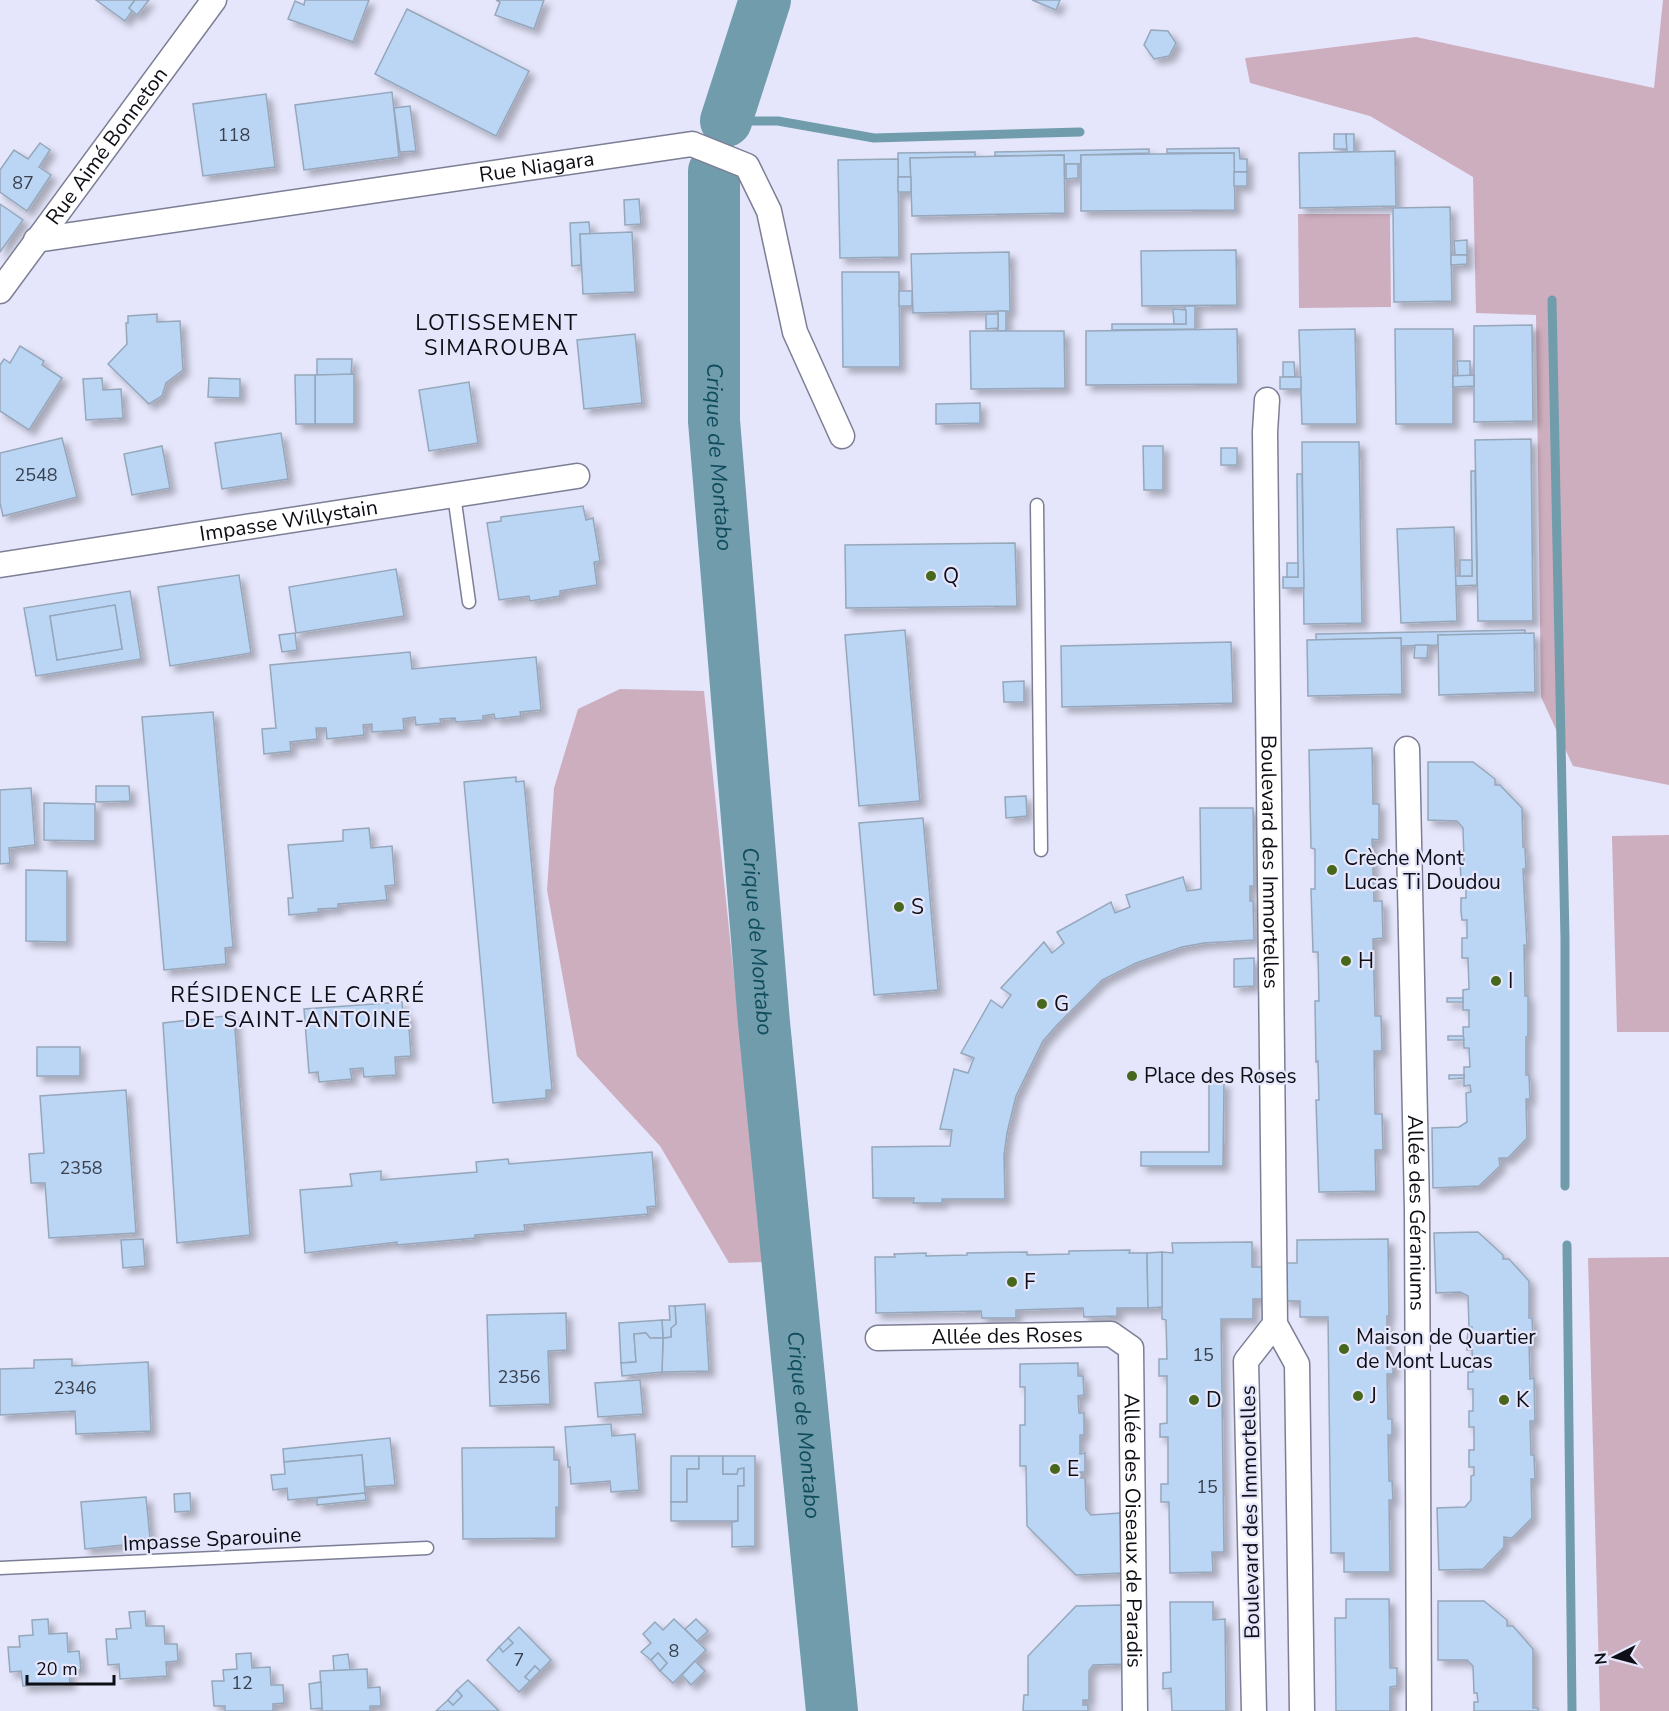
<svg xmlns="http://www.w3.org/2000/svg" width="1669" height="1711" font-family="'Nunito Sans',sans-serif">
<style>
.green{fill:#cdaebf}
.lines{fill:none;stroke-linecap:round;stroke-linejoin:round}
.stream{stroke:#719cab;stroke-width:9}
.river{stroke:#719cab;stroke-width:52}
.building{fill:#bbd6f4;stroke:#96a7bb;stroke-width:1.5;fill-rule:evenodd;filter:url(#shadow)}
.service-casing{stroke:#7c7e95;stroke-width:15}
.minor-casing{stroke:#7c7e95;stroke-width:27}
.service{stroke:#fff;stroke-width:12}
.minor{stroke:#fff;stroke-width:24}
.poi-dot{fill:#47671d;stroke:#e5e6fb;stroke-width:2}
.labels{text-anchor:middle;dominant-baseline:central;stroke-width:4.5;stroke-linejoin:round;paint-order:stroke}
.number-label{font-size:18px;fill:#39404e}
.street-label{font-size:21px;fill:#0e0e16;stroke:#e5e6fb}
.poi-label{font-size:21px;fill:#0e0e16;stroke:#e5e6fb;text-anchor:start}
.neighbourhood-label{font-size:22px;letter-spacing:1.5px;fill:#0e0e16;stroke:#e5e6fb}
.water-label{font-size:22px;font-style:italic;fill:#0f4c5d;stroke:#e5e6fb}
</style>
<defs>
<filter id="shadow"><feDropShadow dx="5.5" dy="5.5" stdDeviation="3" flood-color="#0004"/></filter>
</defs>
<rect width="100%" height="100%" fill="#e5e6fb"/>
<g class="green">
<polygon points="1663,0 1669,0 1669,785 1573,766 1541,697 1536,315 1476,313 1473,177 1370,116 1250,83 1245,58 1416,37 1654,88"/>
<polygon points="1298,214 1390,214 1391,307 1299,308"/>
<polygon points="620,689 704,691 764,1262 729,1263 660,1146 577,1056 547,890 554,788 578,709"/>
<polygon points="1669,835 1669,1032 1617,1032 1612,836"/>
<polygon points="1669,1257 1669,1711 1600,1711 1588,1258"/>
</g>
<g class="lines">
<g class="stream">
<polyline points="726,121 778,121 874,138 1080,132"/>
<polyline points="1552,300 1565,939 1565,1186"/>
<polyline points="1567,1245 1572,1711"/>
</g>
<g class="river">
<polyline points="726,121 765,0"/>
<path id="s1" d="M714 171V421L764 1023 832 1711"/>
</g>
</g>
<g class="building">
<polygon points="96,0 135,0 129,8 132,11 125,21"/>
<polygon points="135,0 149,0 137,15 129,8"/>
<polygon points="305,0 369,0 353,42 288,19 295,1 304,5"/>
<polygon points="496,0 544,0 534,29 495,15 500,2"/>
<polygon points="1032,0 1060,0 1056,10"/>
<polygon points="407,9 529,71 496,136 375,74"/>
<polygon points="1151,30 1168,31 1176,43 1169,56 1154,59 1144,45"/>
<polygon points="392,92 399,157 304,170 295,105"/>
<polygon points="266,94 275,167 203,176 193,104"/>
<polygon points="410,106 416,151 400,152 394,108"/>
<polygon points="1334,134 1346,134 1347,149 1334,149"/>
<polygon points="1346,134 1354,134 1354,152 1347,152"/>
<polygon points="40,143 50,150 39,167 51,175 27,211 0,192 0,170 14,150 28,159"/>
<polygon points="1239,148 1240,159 1247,159 1247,172 1234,172 1234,153 1167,153 1167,149"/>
<polygon points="1149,149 1149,153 1081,155 1081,164 1064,164 1064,155 995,156 995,152"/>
<polygon points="1395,151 1396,206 1300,208 1299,153"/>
<polygon points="975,152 975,157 910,158 911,177 898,177 898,153"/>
<polygon points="1234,153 1235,210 1081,211 1081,155"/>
<polygon points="1064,155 1065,213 912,216 910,158"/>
<polygon points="898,159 899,257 840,258 838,160"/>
<polygon points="1066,164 1078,164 1078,178 1066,179"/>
<rect x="1234" y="172" width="13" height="14"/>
<rect x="898" y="177" width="13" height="15"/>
<polygon points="639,199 641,224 625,225 624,200"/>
<polygon points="0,204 23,220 0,252"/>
<polygon points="1450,207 1452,301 1394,302 1393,208"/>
<polygon points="589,222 590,234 580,234 581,265 572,266 570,223"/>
<polygon points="632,232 635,292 583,294 580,234"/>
<polygon points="1467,240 1467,255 1455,255 1454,241"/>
<polygon points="1236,250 1237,305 1142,306 1141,251"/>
<polygon points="1009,252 1010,311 913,313 911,254"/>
<polygon points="1451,255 1467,255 1467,264 1451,265"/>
<polygon points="842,272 899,272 900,367 843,367"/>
<rect x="899" y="291" width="13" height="15"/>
<polygon points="1185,306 1195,306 1195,329 1112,330 1112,324 1186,324"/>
<polygon points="1173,309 1186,310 1186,324 1174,324"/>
<rect x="998" y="311" width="8" height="20"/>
<polygon points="157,314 157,322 180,321 183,370 166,383 162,396 149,404 108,364 127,344 126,323 128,323 128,316"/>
<polygon points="986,314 998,314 998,328 986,329"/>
<polygon points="1532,325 1533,421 1474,422 1474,326"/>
<polygon points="1237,329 1238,384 1086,385 1086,331"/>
<polygon points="1355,329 1357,424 1302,424 1299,330"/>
<polygon points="1395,329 1453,329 1453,424 1396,424"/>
<polygon points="970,331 1064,331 1065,388 971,389"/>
<polygon points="635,334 642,403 584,409 577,340"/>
<polygon points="20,346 44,361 42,365 62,378 29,430 0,411 0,365 4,359 10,363"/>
<polygon points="317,359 352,359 351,375 317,375"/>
<polygon points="1457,361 1470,361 1470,376 1458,376"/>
<polygon points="1283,362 1294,362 1295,377 1283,377"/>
<polygon points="354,374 354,424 315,424 315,375"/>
<polygon points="295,375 315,375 315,424 296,424"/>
<polygon points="1474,375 1474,386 1453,387 1453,376"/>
<rect x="1280" y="377" width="21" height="12"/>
<polygon points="102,378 103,390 121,389 123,418 86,420 83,379"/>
<polygon points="209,378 240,379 240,398 208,397"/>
<polygon points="469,382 478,443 429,451 419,390"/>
<polygon points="980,403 980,423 936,424 936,404"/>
<polygon points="281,433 288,479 222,489 215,443"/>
<polygon points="62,438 77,497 3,516 0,503 0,453"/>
<polygon points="1531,439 1533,621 1478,621 1475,440"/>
<polygon points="1302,442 1359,442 1362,623 1304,624"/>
<polygon points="162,446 170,488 132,495 124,454"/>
<polygon points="1143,446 1163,446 1163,490 1144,490"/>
<rect x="1221" y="448" width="16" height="17"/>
<polygon points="1471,471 1475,471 1477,585 1456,586 1455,576 1472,576"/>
<polygon points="1297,474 1302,474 1304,588 1283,588 1283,577 1298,577"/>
<polygon points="583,506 586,520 593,518 600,561 594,562 597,585 560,591 560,596 530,601 529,596 499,600 487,523 501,521 501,517"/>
<polygon points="1454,527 1457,621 1401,623 1397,529"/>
<polygon points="1015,543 1017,606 846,608 845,545"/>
<rect x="1460" y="560" width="12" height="16"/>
<rect x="1287" y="563" width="11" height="14"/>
<polygon points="396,569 404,616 296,633 289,587"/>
<polygon points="239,575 251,653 170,666 158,587"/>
<path d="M130 591 141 659 36 676 24 608ZM115 605 122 649 57 660 50 616Z"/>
<polygon points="115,605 122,649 57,660 50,616"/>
<polygon points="905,630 920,801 859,806 845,635"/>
<polygon points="1525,630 1525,634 1438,635 1438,645 1401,646 1401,638 1316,640 1316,634"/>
<polygon points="295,633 297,650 282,652 279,635"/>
<polygon points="1534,633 1535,692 1439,695 1438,635"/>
<polygon points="1401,638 1402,694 1308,696 1307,640"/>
<polygon points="1231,642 1233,703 1062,707 1061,646"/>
<polygon points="1415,645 1428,645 1427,658 1414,658"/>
<polygon points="410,652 412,669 536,657 541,710 520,712 521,716 495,719 494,714 483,716 483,720 456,722 455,718 440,719 441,723 416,725 415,717 403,719 404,730 372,732 372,724 363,725 364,735 327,739 326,728 316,728 317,739 290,742 291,751 264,754 262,729 276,728 270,665"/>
<polygon points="1024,681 1024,702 1004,702 1003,682"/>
<polygon points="213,712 233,947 225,948 226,964 164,970 142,717"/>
<polygon points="1372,748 1373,804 1379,804 1379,840 1372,839 1374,901 1382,901 1383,938 1373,939 1375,1016 1381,1016 1382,1051 1374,1051 1375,1114 1382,1114 1383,1150 1375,1150 1376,1191 1319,1192 1316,1100 1319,1100 1318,1061 1316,1062 1315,1001 1319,1001 1318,952 1313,952 1311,889 1315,889 1315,849 1311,848 1309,750"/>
<polygon points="1428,762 1473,762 1495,779 1495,785 1500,785 1522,808 1523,847 1525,848 1526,868 1523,869 1527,946 1524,945 1525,996 1528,996 1528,1036 1526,1037 1526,1075 1529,1075 1530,1099 1526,1099 1527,1138 1508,1158 1499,1158 1500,1166 1479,1186 1433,1188 1432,1128 1459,1127 1467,1122 1466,1093 1471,1092 1470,1085 1464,1086 1464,1067 1470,1067 1469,1048 1464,1048 1463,1027 1469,1027 1469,1010 1463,1010 1463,990 1469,989 1468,958 1462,958 1462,938 1467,938 1467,920 1462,920 1461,911 1461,898 1466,898 1466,880 1461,880 1460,861 1464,861 1463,828 1457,821 1428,820"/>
<polygon points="516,777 516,782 524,781 552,1090 546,1090 546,1098 493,1103 464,782"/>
<polygon points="96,786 129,786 130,801 96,802"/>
<polygon points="31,788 35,845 9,848 10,863 0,864 0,790"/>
<polygon points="1026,796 1027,816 1006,818 1005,797"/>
<polygon points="44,803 95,804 95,841 44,840"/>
<polygon points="1200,808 1253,808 1254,886 1250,886 1250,901 1253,901 1254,940 1204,943 1182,947 1136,963 1102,980 1057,1025 1043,1041 1016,1096 1007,1133 1004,1155 1005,1199 942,1199 942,1203 913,1203 914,1198 873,1198 872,1147 950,1146 952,1130 940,1129 954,1069 968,1073 974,1058 961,1053 991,1000 1002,1008 1011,995 1001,988 1044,942 1052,953 1064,943 1057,932 1111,902 1115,913 1130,907 1126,895 1183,877 1187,891 1201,889"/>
<polygon points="923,818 938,990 874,995 859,823"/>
<polygon points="369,828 371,848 392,846 395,885 385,886 387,900 338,904 338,908 318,909 319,912 289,915 288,898 293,898 288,845 343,841 343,830"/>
<polygon points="26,870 67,871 67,942 26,941"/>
<polygon points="1254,958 1254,986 1234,987 1234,959"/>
<rect x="1447" y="998" width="16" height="4"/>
<polygon points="402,1002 403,1014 408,1014 411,1056 395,1057 396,1075 364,1077 363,1068 350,1069 352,1079 319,1082 318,1072 309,1073 304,1009"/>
<polygon points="234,1015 250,1235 177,1243 163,1023"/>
<polygon points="1448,1036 1463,1036 1464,1040 1448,1040"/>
<rect x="37" y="1047" width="43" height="29"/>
<polygon points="1449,1075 1464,1075 1464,1078 1449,1079"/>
<polygon points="1209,1082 1224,1082 1223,1166 1141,1166 1141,1152 1209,1152"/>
<polygon points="126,1090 136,1233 49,1238 45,1183 31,1183 29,1154 44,1153 40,1096"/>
<polygon points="652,1152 656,1206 647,1207 648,1214 524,1225 525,1231 475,1235 475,1238 397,1245 397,1242 305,1253 300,1190 352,1186 350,1174 381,1171 381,1180 477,1172 476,1162 508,1159 509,1164"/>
<polygon points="1478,1232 1503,1255 1503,1259 1509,1259 1529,1281 1529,1318 1532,1318 1533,1341 1529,1342 1530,1379 1534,1378 1535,1421 1530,1421 1531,1455 1534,1455 1535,1479 1531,1479 1532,1518 1512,1538 1504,1537 1504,1547 1483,1569 1439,1570 1437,1508 1465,1507 1471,1500 1471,1476 1474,1475 1474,1467 1469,1467 1469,1450 1474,1450 1474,1427 1469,1427 1469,1411 1473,1411 1473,1389 1468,1389 1468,1372 1473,1372 1472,1350 1467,1350 1467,1340 1468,1333 1472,1333 1472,1327 1469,1327 1468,1296 1460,1292 1436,1293 1434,1233"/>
<polygon points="143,1239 145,1266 123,1268 121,1240"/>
<polygon points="1388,1239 1389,1316 1387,1316 1387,1357 1393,1357 1393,1374 1387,1374 1388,1419 1392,1419 1392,1435 1388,1435 1389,1481 1392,1481 1393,1500 1389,1500 1390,1572 1344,1572 1344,1553 1331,1553 1328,1317 1300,1317 1300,1301 1284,1301 1284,1263 1297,1263 1297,1240"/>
<polygon points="1252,1242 1252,1267 1263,1267 1263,1299 1253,1299 1253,1319 1221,1319 1224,1552 1212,1552 1213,1572 1170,1573 1169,1502 1161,1502 1161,1484 1168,1484 1168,1437 1160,1437 1160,1424 1167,1423 1167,1376 1159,1376 1159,1359 1167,1359 1166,1320 1162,1319 1162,1252 1173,1253 1172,1243"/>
<polygon points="1130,1250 1129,1253 1147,1253 1148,1308 1117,1308 1117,1316 1084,1317 1083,1308 1016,1310 1016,1318 982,1318 981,1311 876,1313 875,1257 895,1257 894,1254 926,1253 926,1256 967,1255 967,1253 1027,1252 1027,1255 1069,1254 1069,1251"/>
<polygon points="1162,1252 1162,1307 1148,1308 1147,1253"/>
<polygon points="705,1304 709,1371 662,1372 663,1338 671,1337 671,1328 676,1324 675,1306"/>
<polygon points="669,1306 675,1306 676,1324 671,1328 671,1337 663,1338 662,1320 670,1320"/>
<polygon points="566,1313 567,1350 548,1351 550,1404 490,1406 487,1315"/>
<polygon points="662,1320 663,1338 650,1338 646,1333 634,1334 636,1362 621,1363 619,1323"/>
<polygon points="646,1333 650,1338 663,1338 662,1372 622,1376 621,1363 636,1362 634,1334"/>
<polygon points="72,1359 72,1366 148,1362 151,1431 76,1434 75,1411 0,1415 0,1369 34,1368 34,1360"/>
<polygon points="1078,1363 1078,1376 1083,1376 1084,1395 1078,1396 1079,1413 1084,1413 1084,1435 1080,1435 1080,1454 1085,1453 1085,1472 1080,1472 1080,1478 1085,1478 1086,1509 1091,1515 1120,1513 1123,1573 1076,1575 1027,1526 1026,1466 1020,1466 1020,1425 1025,1425 1025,1387 1020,1387 1020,1364"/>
<polygon points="640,1380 643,1414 598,1417 595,1383"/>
<polygon points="611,1424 612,1436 635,1434 639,1490 611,1492 610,1481 571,1484 570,1467 568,1467 565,1427"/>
<polygon points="390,1438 395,1485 365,1487 362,1455 284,1462 283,1449"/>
<polygon points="554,1447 554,1460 559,1460 559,1508 556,1507 556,1538 463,1539 462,1448"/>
<polygon points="362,1455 365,1493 288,1500 287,1488 273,1490 271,1475 285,1474 284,1462"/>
<polygon points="671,1456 699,1456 699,1469 687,1469 687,1502 671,1502"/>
<polygon points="699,1456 723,1456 723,1474 737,1474 738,1469 744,1468 744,1486 738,1486 738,1521 671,1521 671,1502 687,1502 687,1469 699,1469"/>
<polygon points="723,1456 755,1456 755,1546 732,1547 732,1522 738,1521 738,1486 744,1486 744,1468 738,1469 737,1474 723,1474"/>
<polygon points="190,1493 191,1511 175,1512 174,1494"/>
<polygon points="365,1493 366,1500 317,1505 317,1498"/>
<polygon points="146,1497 150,1538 123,1541 123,1545 85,1549 81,1502"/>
<polygon points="1346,1599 1389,1599 1390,1668 1397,1668 1397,1686 1390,1687 1390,1711 1336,1711 1335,1618 1346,1618"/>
<polygon points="1438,1601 1484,1601 1507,1620 1507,1626 1513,1626 1533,1649 1533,1708 1538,1708 1538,1711 1474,1711 1474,1702 1478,1702 1477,1693 1474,1693 1473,1666 1467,1660 1438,1660"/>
<polygon points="1170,1602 1213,1602 1213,1620 1225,1619 1226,1711 1172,1711 1171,1688 1163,1689 1163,1673 1171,1672"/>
<polygon points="1121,1605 1122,1664 1093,1665 1089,1671 1089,1700 1083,1700 1083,1705 1088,1705 1088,1711 1023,1711 1024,1695 1028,1695 1028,1656 1076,1606"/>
<polygon points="145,1611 146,1626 164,1626 165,1644 177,1644 178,1661 166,1662 167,1676 120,1679 119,1664 108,1665 106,1639 117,1639 116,1629 131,1628 129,1612"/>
<polygon points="48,1619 49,1634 67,1633 68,1652 79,1651 81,1670 69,1670 70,1684 23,1686 21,1671 10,1672 8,1647 20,1647 19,1636 33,1635 32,1620"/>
<polygon points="674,1619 706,1650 673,1683 660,1671 667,1663 658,1653 651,1660 641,1652 651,1643 643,1634 655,1622 663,1630"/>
<polygon points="696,1619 708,1631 697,1641 685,1629"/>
<polygon points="519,1627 551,1660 540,1671 535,1666 525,1677 530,1681 519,1692 487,1660 499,1647 503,1652 513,1643 508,1638"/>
<polygon points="508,1638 513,1643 503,1652 499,1647"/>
<polygon points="251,1653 252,1668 270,1667 271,1685 283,1685 284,1703 273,1704 273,1711 225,1711 225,1706 214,1706 212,1681 224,1681 223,1670 237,1669 236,1654"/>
<polygon points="658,1653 667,1663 660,1671 651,1660"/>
<polygon points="348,1654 350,1670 334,1671 333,1656"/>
<polygon points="695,1661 705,1671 691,1685 682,1675"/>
<polygon points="535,1666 540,1671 530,1681 525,1677"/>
<polygon points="367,1669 368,1688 380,1687 381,1706 370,1706 370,1711 322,1711 320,1671"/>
<polygon points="468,1680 499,1711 436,1711 448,1700 453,1705 462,1696 457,1690"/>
<polygon points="321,1682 322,1708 311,1709 309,1684"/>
<polygon points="457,1690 462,1696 453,1705 448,1700"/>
</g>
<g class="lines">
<defs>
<g id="service">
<polyline points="454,495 469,602"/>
<polyline points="1037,505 1041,850"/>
<polyline points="0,1568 427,1548"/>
</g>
<g id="minor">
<path id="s2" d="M36 240 692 144 747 166 769 211 795 332 842 436"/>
<path id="s3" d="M0 291 214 0"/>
<path id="s4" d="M1267 400 1265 432 1275 1324 1297 1364 1302 1711"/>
<path id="s5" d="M0 565 577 476"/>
<path id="s6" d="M1407 749 1417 1209 1419 1711"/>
<path id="s7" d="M878 1338 1111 1334 1131 1348 1135 1711"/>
<polyline points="1254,1711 1246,1361 1275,1324"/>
</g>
</defs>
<use href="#service" class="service-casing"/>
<use href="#minor" class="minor-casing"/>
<use href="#service" class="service"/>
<use href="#minor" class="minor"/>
</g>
<g class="poi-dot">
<circle cx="931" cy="576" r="6"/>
<circle cx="1332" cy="870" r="6"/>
<circle cx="899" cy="907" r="6"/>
<circle cx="1346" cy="961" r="6"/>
<circle cx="1496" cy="981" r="6"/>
<circle cx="1042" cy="1004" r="6"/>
<circle cx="1132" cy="1076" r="6"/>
<circle cx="1012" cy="1282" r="6"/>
<circle cx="1344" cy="1349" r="6"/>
<circle cx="1358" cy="1396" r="6"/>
<circle cx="1194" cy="1400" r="6"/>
<circle cx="1504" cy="1400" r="6"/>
<circle cx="1055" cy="1469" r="6"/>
</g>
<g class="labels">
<g class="number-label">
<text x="234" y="135">118</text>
<text x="23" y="183">87</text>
<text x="36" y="475">2548</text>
<text x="81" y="1168">2358</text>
<text x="1203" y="1355">15</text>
<text x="519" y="1377">2356</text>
<text x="75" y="1388">2346</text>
<text x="1207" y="1487">15</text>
<text x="674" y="1651">8</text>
<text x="519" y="1660">7</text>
<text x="242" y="1683">12</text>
</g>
<g class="street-label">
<text stroke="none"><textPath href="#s3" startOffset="180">Rue Aimé Bonneton</textPath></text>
<text stroke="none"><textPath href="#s2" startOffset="506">Rue Niagara</textPath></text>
<text stroke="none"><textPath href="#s5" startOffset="292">Impasse Willystain</textPath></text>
<text stroke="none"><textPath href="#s4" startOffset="462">Boulevard des Immortelles</textPath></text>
<text stroke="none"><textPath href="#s6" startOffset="464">Allée des Géraniums</textPath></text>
<text stroke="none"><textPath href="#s7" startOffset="129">Allée des Roses</textPath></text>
<text transform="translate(1250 1512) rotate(-91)">Boulevard des Immortelles</text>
<text stroke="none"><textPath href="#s7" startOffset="440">Allée des Oiseaux de Paradis</textPath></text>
<text transform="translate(212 1539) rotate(-3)">Impasse Sparouine</text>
</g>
<g class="poi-label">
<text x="943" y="576">Q</text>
<text x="1344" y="858">Crèche Mont<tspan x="1344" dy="24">Lucas Ti Doudou</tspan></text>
<text x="911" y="907">S</text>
<text x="1358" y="961">H</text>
<text x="1508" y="981">I</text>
<text x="1054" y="1004">G</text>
<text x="1144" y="1076">Place des Roses</text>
<text x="1024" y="1282">F</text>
<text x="1356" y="1337">Maison de Quartier<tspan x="1356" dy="24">de Mont Lucas</tspan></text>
<text x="1370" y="1396">J</text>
<text x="1206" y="1400">D</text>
<text x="1516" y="1400">K</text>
<text x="1067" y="1469">E</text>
</g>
<g class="neighbourhood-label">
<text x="497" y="323">LOTISSEMENT<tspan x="497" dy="25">SIMAROUBA</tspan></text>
<text x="298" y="995">RÉSIDENCE LE CARRÉ<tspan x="298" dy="25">DE SAINT-ANTOINE</tspan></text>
</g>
<g class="water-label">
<text stroke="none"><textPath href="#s1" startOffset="286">Crique de Montabo</textPath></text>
<text stroke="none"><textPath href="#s1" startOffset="772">Crique de Montabo</textPath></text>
<text stroke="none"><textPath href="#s1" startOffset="1258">Crique de Montabo</textPath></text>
</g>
</g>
<g transform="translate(1615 1657) rotate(264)" stroke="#e5e6fb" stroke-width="4.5" paint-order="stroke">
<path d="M0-4.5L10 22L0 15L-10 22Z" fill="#0e0e16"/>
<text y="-9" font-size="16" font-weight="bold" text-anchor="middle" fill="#0e0e16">N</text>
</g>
<path d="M27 1675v9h87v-9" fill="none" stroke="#0e0e16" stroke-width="3"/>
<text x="36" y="1675" font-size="18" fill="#0e0e16" stroke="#e5e6fb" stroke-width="4.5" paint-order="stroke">20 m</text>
</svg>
